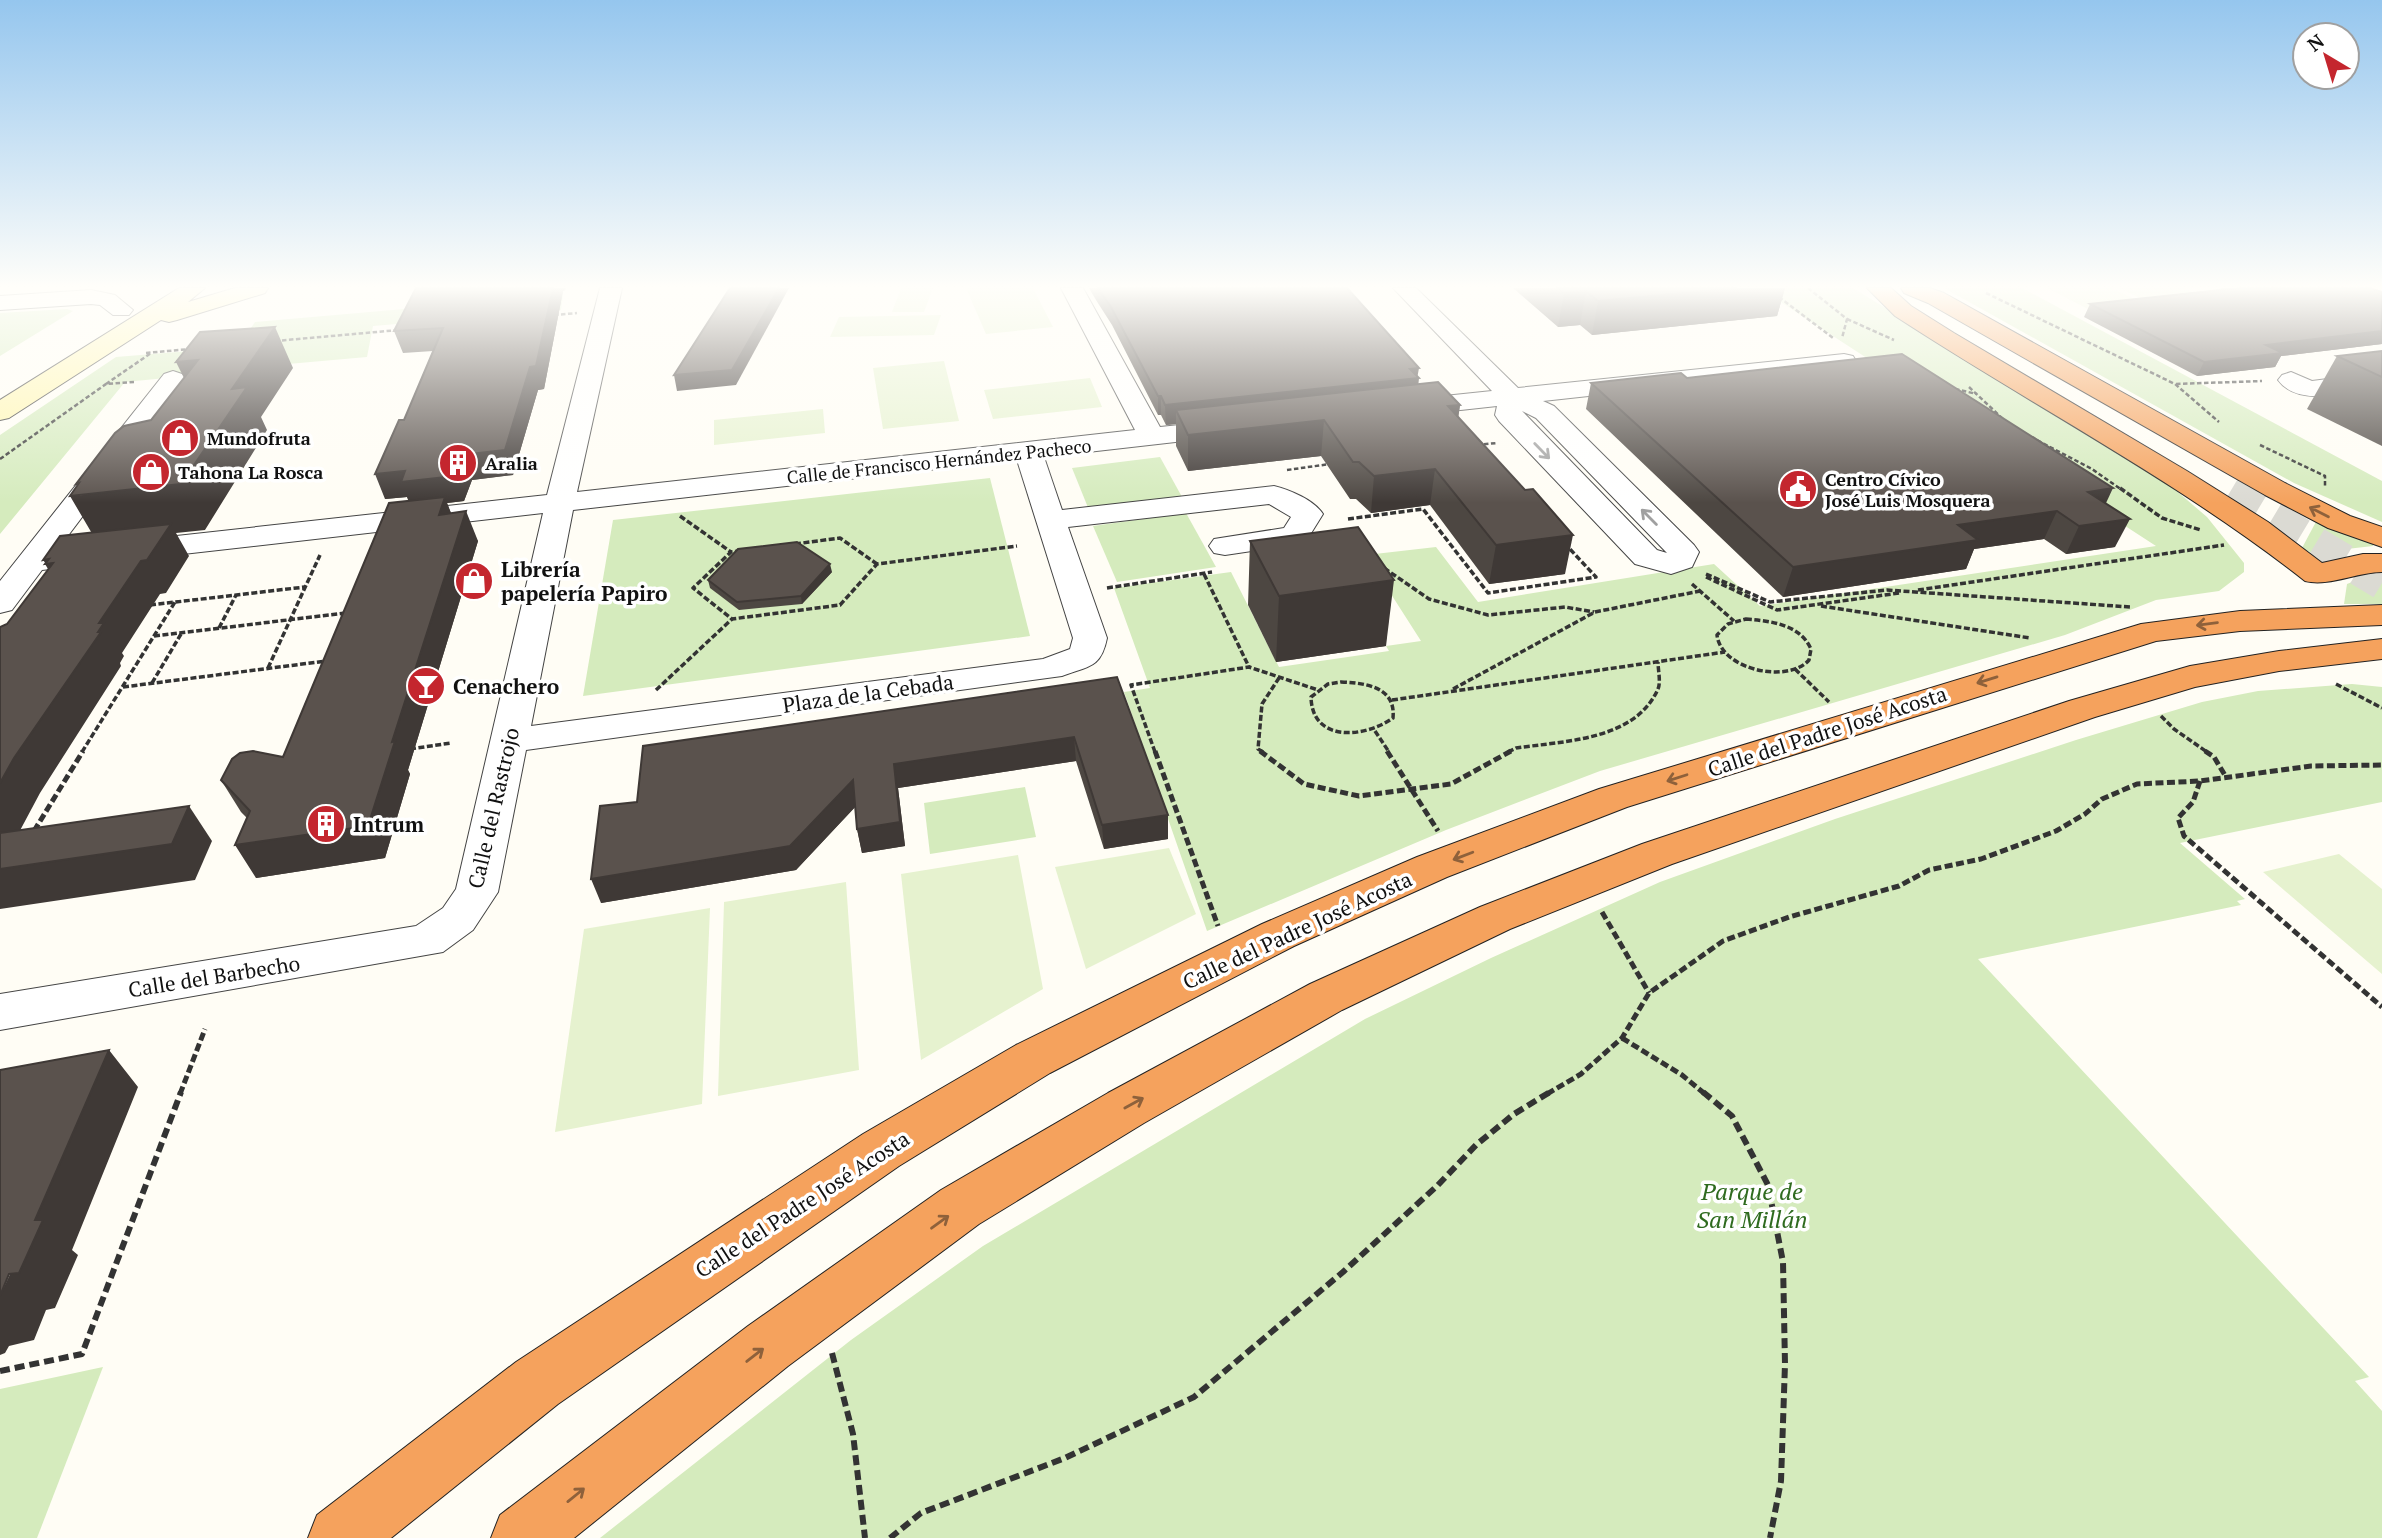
<svg xmlns="http://www.w3.org/2000/svg" width="2382" height="1538" font-family="'PT Serif',serif">
<style>
.green{fill:#d5ebbd}
.pitch{fill:#e6f2cf}
.lines{fill:none;stroke-linecap:round;stroke-linejoin:round}
.highway-tunnel{stroke:#dbdad3;stroke-width:33;stroke-dasharray:33 17;stroke-linecap:butt}
.street-casing{stroke:#444;stroke-width:2}
.secondary-casing{stroke:#333;stroke-width:2}
.highway-casing{stroke:#222;stroke-width:2}
.path-far3{stroke:#333;stroke-width:2.5;stroke-dasharray:4.5 2.5;stroke-linecap:butt}
.path-far2{stroke:#333;stroke-width:3.5;stroke-dasharray:6 2.5;stroke-linecap:butt}
.path-far1{stroke:#333;stroke-width:5;stroke-dasharray:8 3.5;stroke-linecap:butt}
.path{stroke:#333;stroke-width:6;stroke-dasharray:10 5;stroke-linecap:butt}
.street{fill:#fff;fill-rule:evenodd}
.secondary{fill:#fff6b0;fill-rule:evenodd}
.highway{fill:#f5a25d;fill-rule:evenodd}
.wall{fill:#4d4742}
.shaded-wall{fill:#3f3936}
.building{fill:#5a524d;stroke:#3f3936;stroke-width:2}
.oneway{stroke:#a0a0a0}
.oneway2{stroke:#8e613b}
.labels{text-anchor:middle;dominant-baseline:central;stroke-width:7;stroke-linejoin:round;paint-order:stroke}
.far-poi-label{font-size:18px;font-weight:bold;fill:#111;stroke:#fff;text-anchor:start}
.far-street-label{font-size:18px;fill:#111;stroke:#fff}
.poi-label{font-size:21px;font-weight:bold;fill:#111;stroke:#fff;text-anchor:start}
.street-label{font-size:21px;fill:#111;stroke:#fff}
.near-park-label{font-size:24px;font-style:italic;fill:#2f6b1f;stroke:#fff}
</style>
<rect width="100%" height="100%" fill="#fffdf5"/>
<g class="green">
<polygon points="1759,288 1853,288 2159,476 2207,517 2244,563 2244,572 2219,591 2156,600 2065,635 1600,771 1446,830 1207,931 1124,692 1150,688 1114,588 1231,572 1279,667 1389,651 1386,646 1421,641 1366,555 1436,547 1478,602 1714,564 1760,606 2156,546"/>
<polygon points="1944,288 2022,288 2382,481 2382,522 2294,483"/>
<polygon points="563,295 561,310 373,326 367,357 209,371 207,374 125,382 0,534 0,435 116,357 238,347 255,322"/>
<polygon points="67,309 73,311 0,356 0,313"/>
<polygon points="1160,457 1182,497 1089,510 1072,468"/>
<polygon points="990,478 1030,636 583,696 613,520"/>
<polygon points="1186,513 1216,567 1117,582 1093,526"/>
<polygon points="2318,518 2373,543 2373,546 2312,553 2302,548"/>
<polygon points="2382,574 2382,604 2344,604 2347,584 2365,577"/>
<polygon points="2352,684 2382,687 2382,802 2180,843 2245,899 2237,901 2241,905 1978,959 2369,1377 2355,1381 2382,1411 2382,1538 600,1538 851,1340 983,1246 1365,1019 1491,958 1660,882 1835,819 2076,740 2202,702 2258,691"/>
<polygon points="1025,787 1036,837 930,854 924,803"/>
<polygon points="103,1367 37,1538 0,1538 0,1389"/>
</g>
<g class="pitch">
<polygon points="901,288 933,288 924,312 892,312"/>
<polygon points="966,288 1033,288 1053,327 986,334"/>
<polygon points="2047,288 2112,288 2145,304 2090,310"/>
<polygon points="2119,288 2184,288 2214,301 2161,308"/>
<polygon points="941,315 934,335 830,337 839,317"/>
<polygon points="944,361 959,421 883,429 873,368"/>
<polygon points="1090,378 1102,407 993,419 984,390"/>
<polygon points="823,409 825,433 714,445 714,420"/>
<polygon points="1169,848 1196,914 1086,969 1055,867"/>
<polygon points="2339,854 2382,889 2382,974 2263,872"/>
<polygon points="1018,855 1043,989 921,1060 901,874"/>
<polygon points="846,882 859,1070 718,1096 724,902"/>
<polygon points="710,908 702,1104 555,1132 584,929"/>
</g>
<g class="lines">
<polyline class="highway-tunnel" points="2230,492 2382,583"/>
<defs>
<g id="street">
<path d="M600 288H622L577 492 1135 430 1061 288H1083L1160 427 1228 420 1238 422 1242 428 1238 434 1228 436 1044 457 1062 510 1274 486C1290 490 1314 500 1323 514L1305 543 1225 555 1214 553 1209 546 1214 539 1284 528 1291 517 1269 504 1068 527 1107 638C1101 668 1089 666 1062 676L526 750 498 892 473 930 443 952 0 1030V994L416 926 443 908 456 889 543 513 42 570 12 610 0 613V581L164 374 173 371 182 374 186 379 58 549 547 495ZM1017 460 1073 638 1070 649 1043 659 531 726 573 510Z"/>
<path d="M1393 288H1416L1518 388 1844 354 1853 356 1856 361 1853 366 1844 368 1543 401 1554 406 1694 545 1699 552 1692 567 1671 574 1635 564 1499 421 1495 415 1497 406 1406 416 1397 414 1393 408 1397 402 1406 400 1492 391ZM1522 411 1536 418 1667 553 1657 550Z"/>
<polygon points="91,290 115,295 133,310 129,315 113,315 100,305 91,304 0,310 0,296"/>
<path d="M2291 372 2312 381 2382 372V388C2353 391 2299 409 2278 380L2282 375Z"/>
</g>
<polygon id="secondary" points="179,288 205,288 188,302 235,288 268,288 265,293 177,320 169,322 161,320 9,418 0,420 0,400"/>
<g id="highway">
<path d="M1867 288H1891L1911 306 1954 333 2187 471 2268 522 2322 563 2363 554H2382V572C2357 572 2329 587 2305 581 2177 480 2031 405 1895 316Z"/>
<polygon points="1901,288 1930,288 1944,293 2285,483 2350,516 2382,527 2382,547 2328,528 2265,495 1928,303 1904,293"/>
<polygon points="2382,605 2382,625 2240,631 2156,641 1627,807 1447,877 1294,946 1050,1073 899,1166 558,1404 391,1538 308,1538 317,1515 516,1362 863,1134 1016,1045 1262,924 1417,857 1599,789 2141,624 2240,611"/>
<polygon points="2382,639 2382,659 2279,671 2195,687 2095,717 1672,864 1510,929 1342,1010 1144,1123 979,1224 788,1366 574,1538 491,1538 500,1515 748,1326 941,1190 1108,1093 1310,984 1480,907 1642,844 2069,701 2190,666 2279,651"/>
</g>
</defs>
<use href="#street" class="street-casing"/>
<use href="#secondary" class="secondary-casing"/>
<use href="#highway" class="highway-casing"/>
<g class="path-far3">
<polyline points="1808,288 1847,319 1842,338"/>
<polyline points="1986,293 2175,384 2219,422"/>
<polyline points="1779,297 1833,338"/>
<polyline points="554,315 577,313"/>
<polyline points="1847,319 1894,340"/>
<polyline points="275,341 399,330"/>
<polyline points="146,353 190,349"/>
<polyline points="134,382 106,384 151,353"/>
<polyline points="2176,384 2262,381"/>
<polyline points="1969,387 2003,419"/>
<polyline points="1955,389 1977,394"/>
<polyline points="2031,437 2092,469 2122,490"/>
<polyline points="1477,445 1497,443"/>
<polyline points="2260,445 2325,476 2325,486"/>
<polyline points="0,459 106,384"/>
<polyline points="1287,470 1330,464"/>
</g>
<g class="path-far2">
<polyline points="2120,488 2162,518 2201,530"/>
<polyline points="680,516 731,552"/>
<polyline points="1348,519 1423,509 1488,593 1596,577 1568,547"/>
<polyline points="795,544 840,538 877,564"/>
<polyline points="741,551 731,552 693,588 732,619 840,605 877,564 1017,546"/>
<polyline points="1384,568 1429,599 1488,615 1565,607 1594,612"/>
<polyline points="1204,574 1249,667"/>
<polyline points="1706,574 1770,602 1887,590 2130,607"/>
<polyline points="1706,577 1777,610 1899,593"/>
<polyline points="1692,584 1734,621"/>
<polyline points="1107,588 1212,572"/>
<polyline points="1918,590 2224,545"/>
<polyline points="150,605 305,587"/>
<polyline points="1821,606 2030,638"/>
<path d="M1746 619C1770 621 1800 624 1811 649L1809 660C1788 684 1721 670 1717 635L1728 624Z"/>
<polyline points="219,628 236,595"/>
<polyline points="154,636 346,613"/>
<polyline points="268,668 320,555"/>
<polyline points="1795,669 1829,702"/>
<path d="M1341 682C1366 683 1396 687 1393 718 1365 738 1312 743 1311 697L1328 684Z"/>
<polyline points="152,683 181,634"/>
<polyline points="2336,684 2382,708"/>
<polyline points="123,687 326,661"/>
<polyline points="1453,689 1595,612 1700,591"/>
<polyline points="656,690 732,619"/>
<polyline points="1392,700 1725,652"/>
<polyline points="2161,716 2174,729 2207,752"/>
<polyline points="1375,731 1389,752"/>
<polyline points="410,749 451,743"/>
<polyline points="82,752 175,602"/>
<polyline points="1155,752 1131,685 1249,667 1318,690"/>
<polyline points="1263,752 1258,749 1262,704 1279,678"/>
<path d="M1508 752 1516 748C1563 741 1635 741 1658 689 1661 682 1658 670 1658 662"/>
</g>
<g class="path-far1">
<polyline points="1155,751 1218,926"/>
<polyline points="1260,751 1304,784 1359,796 1451,784 1511,751"/>
<polyline points="1387,751 1438,831"/>
<polyline points="2205,751 2214,757 2226,777"/>
<polyline points="2200,781 2193,802 2178,818 2184,836 2382,1007"/>
<polyline points="34,831 83,751"/>
<polyline points="1602,912 1649,993"/>
<polyline points="1622,1038 1682,1075 1705,1094"/>
<polyline points="180,1094 205,1029"/>
<polyline points="1547,1094 1581,1074 1622,1038 1649,993 1723,941 1789,917 1899,886 1929,870 1981,859 2056,831 2085,814 2102,799 2137,784 2200,781 2311,766 2382,765"/>
</g>
<g class="path">
<polyline points="1703,1092 1732,1116 1768,1185 1783,1262 1785,1364 1781,1481 1770,1538"/>
<polyline points="832,1353 853,1434 865,1538"/>
<polyline points="0,1371 82,1354 181,1092"/>
<polyline points="890,1538 921,1513 1065,1458 1194,1397 1343,1272 1437,1186 1476,1145 1514,1114 1550,1092"/>
</g>
<use href="#street" class="street"/>
<use href="#secondary" class="secondary"/>
<use href="#highway" class="highway"/>
</g>
<g class="wall">
<polygon points="416,288 565,290 563,291 544,389 538,390 513,475 472,480 464,501 447,503 451,513 478,541 408,770 410,774 385,858 256,878 247,818 241,812 221,780 283,757 409,501 407,497 385,499 404,420 433,351 403,353 394,331"/>
<polygon points="1089,288 1347,288 1418,377 1418,384 1460,405 1458,417 1565,574 1489,584 1430,505 1371,513 1356,499 1350,499 1321,456 1188,471 1176,446 1176,424 1166,425 1161,415 1158,415 1112,325 1096,300"/>
<polygon points="1513,288 1785,288 1777,316 1592,335 1580,325 1558,327"/>
<polygon points="2219,288 2370,288 2382,292 2382,344 2281,356 2275,367 2197,376 2084,317 2090,304 2223,289"/>
<polygon points="2382,351 2382,446 2307,409 2337,356"/>
<polygon points="1687,378 2106,503 2115,547 2066,554 2044,539 1974,549 1966,569 1783,597 1586,409 1591,383"/>
<polygon points="1250,541 1386,646 1276,662 1248,605"/>
<polygon points="832,572 802,604 739,610 710,588 708,580"/>
<polygon points="1117,677 1168,839 1104,849 1076,761 898,788 905,846 862,853 857,829 855,807 796,870 601,903 637,802"/>
</g>
<g class="shaded-wall">
<polygon points="553,288 566,288 565,290 563,291 544,389 538,390 513,475 472,480 464,501 447,503 456,526 411,507 407,497 385,499 375,474 462,455 530,367"/>
<polygon points="779,288 789,288 736,385 677,391 674,375"/>
<polygon points="1737,288 1785,288 1777,316 1592,335 1598,301"/>
<polygon points="1586,291 1580,325 1558,327 1564,293"/>
<polygon points="275,327 293,368 261,417 267,430 205,530 176,533 189,556 166,593 160,594 122,653 124,656 120,663 121,666 40,793 0,868 0,783 14,758 98,632 97,542 70,496 83,495 76,484 232,389"/>
<polygon points="2382,331 2382,344 2281,356 2275,367 2197,376 2204,362 2266,345"/>
<polygon points="198,360 197,404 176,362"/>
<polygon points="1419,368 1417,379 1419,378 1417,398 1176,410 1176,424 1166,425 1165,405"/>
<rect x="1158" y="396" width="3" height="19"/>
<polygon points="1460,405 1455,440 1448,406"/>
<polygon points="1324,420 1321,456 1188,471 1188,435"/>
<polygon points="1435,469 1430,505 1371,513 1374,476"/>
<polygon points="2113,488 2100,516 2088,492"/>
<polygon points="466,511 478,541 408,770 410,774 385,858 256,878 235,845 392,742"/>
<polygon points="2057,511 2044,539 1974,549 1966,569 1783,597 1793,567 1958,525"/>
<polygon points="2130,519 2115,547 2066,554 2079,526"/>
<polygon points="1573,535 1565,574 1489,584 1496,545"/>
<polygon points="49,559 53,563 65,597 45,564 46,564 43,560"/>
<polygon points="830,564 832,572 802,604 801,596"/>
<polygon points="1394,580 1386,646 1276,662 1279,596"/>
<polygon points="1074,737 1076,761 898,788 905,846 862,853 857,829 894,764"/>
<polygon points="853,780 858,804 796,870 601,903 591,879"/>
<polygon points="189,806 212,841 195,880 0,909 0,869"/>
<polygon points="1168,815 1168,839 1104,849 1102,825"/>
<polygon points="109,1050 138,1087 72,1250 78,1255 55,1308 46,1310 34,1340 9,1346 5,1353 0,1355 0,1296 35,1220"/>
</g>
<g class="building">
<polygon points="416,288 553,288 536,366 530,367 505,450 462,455 455,476 401,482 405,471 375,474 399,420 404,420 443,328 394,331"/>
<polygon points="730,288 779,288 732,370 674,375"/>
<polygon points="1098,288 1347,288 1419,368 1410,369 1419,378 1165,405 1161,396 1158,396 1111,307"/>
<polygon points="1558,288 1737,288 1598,301 1586,291 1564,293"/>
<polygon points="2240,288 2370,288 2382,292 2382,331 2266,345 2283,353 2204,362 2090,304"/>
<polygon points="275,327 232,389 247,387 181,484 70,496 79,483 76,484 115,433 124,426 151,420 198,360 176,362 200,332"/>
<polygon points="2382,351 2382,377 2337,356"/>
<polygon points="1902,354 2113,488 2088,492 2130,519 2079,526 2057,511 1958,525 1978,540 1793,567 1591,383 1681,373 1687,378"/>
<polygon points="1438,382 1460,405 1448,406 1525,490 1533,489 1573,535 1496,545 1435,469 1374,476 1359,462 1353,462 1324,420 1188,435 1176,410"/>
<polygon points="445,497 439,515 466,511 392,742 395,741 368,826 235,845 250,811 221,780 232,759 240,753 253,751 283,757 389,503"/>
<polygon points="171,524 147,560 141,561 99,623 104,623 98,632 101,632 14,758 0,783 0,627 7,624 53,563 45,564 49,559 43,560 60,536"/>
<polygon points="1358,527 1394,580 1279,596 1250,541"/>
<polygon points="797,542 830,564 801,596 737,602 708,580 738,549"/>
<polygon points="1117,677 1168,815 1102,825 1074,737 894,764 900,822 857,829 853,780 790,846 591,879 600,806 637,802 643,746"/>
<polygon points="189,806 172,844 0,869 0,833"/>
<polygon points="109,1050 35,1220 43,1220 19,1273 9,1274 0,1296 0,1070"/>
</g>
<defs><path id="oneway-shaft" d="M-6 0H5M1.5-3L5.5 0L1.5 3" fill="none" stroke-width="1.6" stroke-linecap="round" stroke-linejoin="round" transform="scale(1.75)"/></defs>
<g class="oneway">
<use href="#oneway-shaft" transform="translate(1542 451) rotate(46)"/>
<use href="#oneway-shaft" transform="translate(1649 517) rotate(-135)"/>
</g>
<g class="oneway2">
<use href="#oneway-shaft" transform="translate(2319 512) rotate(-153)"/>
<use href="#oneway-shaft" transform="translate(2207 624) rotate(173)"/>
<use href="#oneway-shaft" transform="translate(1987 680) rotate(163)"/>
<use href="#oneway-shaft" transform="translate(1677 778) rotate(162)"/>
<use href="#oneway-shaft" transform="translate(1463 856) rotate(159)"/>
<use href="#oneway-shaft" transform="translate(1134 1103) rotate(-29)"/>
<use href="#oneway-shaft" transform="translate(940 1222) rotate(-36)"/>
<use href="#oneway-shaft" transform="translate(755 1355) rotate(-38)"/>
<use href="#oneway-shaft" transform="translate(576 1495) rotate(-39)"/>
</g>
<linearGradient id="sky" x2="0" y2="1"><stop stop-color="#95c6ee"/><stop offset="0.57" stop-color="#fffefa"/><stop offset="1" stop-color="#fffefa" stop-opacity="0"/></linearGradient>
<rect width="2382" height="503" fill="url(#sky)"/>
<defs>
<symbol id="shop-disc" viewBox="-11 -11 22 22"><circle r="9.5" fill="#c4262e" stroke="#fff"/><path d="M-5-2.5h2.3a2.7 3.5 0 0 1 5.4 0H5L5.5 6h-11ZM-1.5-2.5h3a1.5 2.3 0 0 0-3 0Z" fill="#fff"/></symbol>
<symbol id="building-disc" viewBox="-11 -11 22 22"><circle r="9.5" fill="#c4262e" stroke="#fff"/><path d="M-4-6H4V6H1V3H-1V6H-4ZM-2.5-4.3h1.7v1.8h-1.7ZM.8-4.3h1.7v1.8H.8ZM-2.5-1h1.7V.8h-1.7ZM.8-1h1.7V.8H.8Z" fill="#fff"/></symbol>
<symbol id="civic-disc" viewBox="-11 -11 22 22"><circle r="9.5" fill="#c4262e" stroke="#fff"/><path d="M-.6-6.5H3V-4.5H.6V-3L4-1V1h2V6H-6V1h2V-1L-.6-3ZM-1.2 2.5V6h2.4V2.5Z" fill="#fff"/></symbol>
<symbol id="bar-disc" viewBox="-11 -11 22 22"><circle r="9.5" fill="#c4262e" stroke="#fff"/><path d="M-6-5H6L.8 .8V4.5H3.5V6h-7V4.5H-.8V.8Z" fill="#fff"/></symbol>
</defs>
<g fill-rule="evenodd">
<use href="#shop-disc" x="158" y="416" width="44" height="44"/>
<use href="#building-disc" x="436" y="441" width="44" height="44"/>
<use href="#shop-disc" x="129" y="450" width="44" height="44"/>
<use href="#civic-disc" x="1776" y="467" width="44" height="44"/>
<use href="#shop-disc" x="452" y="559" width="44" height="44"/>
<use href="#bar-disc" x="404" y="664" width="44" height="44"/>
<use href="#building-disc" x="304" y="802" width="44" height="44"/>
</g>
<g class="labels">
<g class="far-poi-label">
<text x="207" y="438">Mundofruta</text>
<text x="485" y="463">Aralia</text>
<text x="178" y="472">Tahona La Rosca</text>
<text x="1825" y="479">Centro Cívico<tspan x="1825" dy="21">José Luis Mosquera</tspan></text>
</g>
<g class="far-street-label">
<text transform="translate(939 461) rotate(-6)">Calle de Francisco Hernández Pacheco</text>
</g>
<g class="poi-label">
<text x="501" y="569">Librería<tspan x="501" dy="24">papelería Papiro</tspan></text>
<text x="453" y="686">Cenachero</text>
<text x="353" y="824">Intrum</text>
</g>
<g class="street-label">
<text transform="translate(868 693) rotate(-8)">Plaza de la Cebada</text>
<text transform="translate(1827 731) rotate(-18)">Calle del Padre José Acosta</text>
<text transform="translate(493 808) rotate(-77)">Calle del Rastrojo</text>
<text transform="translate(1297 930) rotate(-25)">Calle del Padre José Acosta</text>
<text transform="translate(214 976) rotate(-9)">Calle del Barbecho</text>
<text transform="translate(802 1204) rotate(-33)">Calle del Padre José Acosta</text>
</g>
<g class="near-park-label">
<text x="1752" y="1191">Parque de<tspan x="1752" dy="28">San Millán</tspan></text>
</g>
</g>
<g transform="translate(2326 56) rotate(322)"><circle r="33" fill="#ffffff" stroke="#a0a0a0" stroke-width="2"/>
<path d="M0-5L12 26L0 18L-12 26Z" fill="#c4262e"/>
<text y="-10" font-size="19" font-weight="bold" text-anchor="middle" fill="#111111">N</text>
</g>
</svg>
